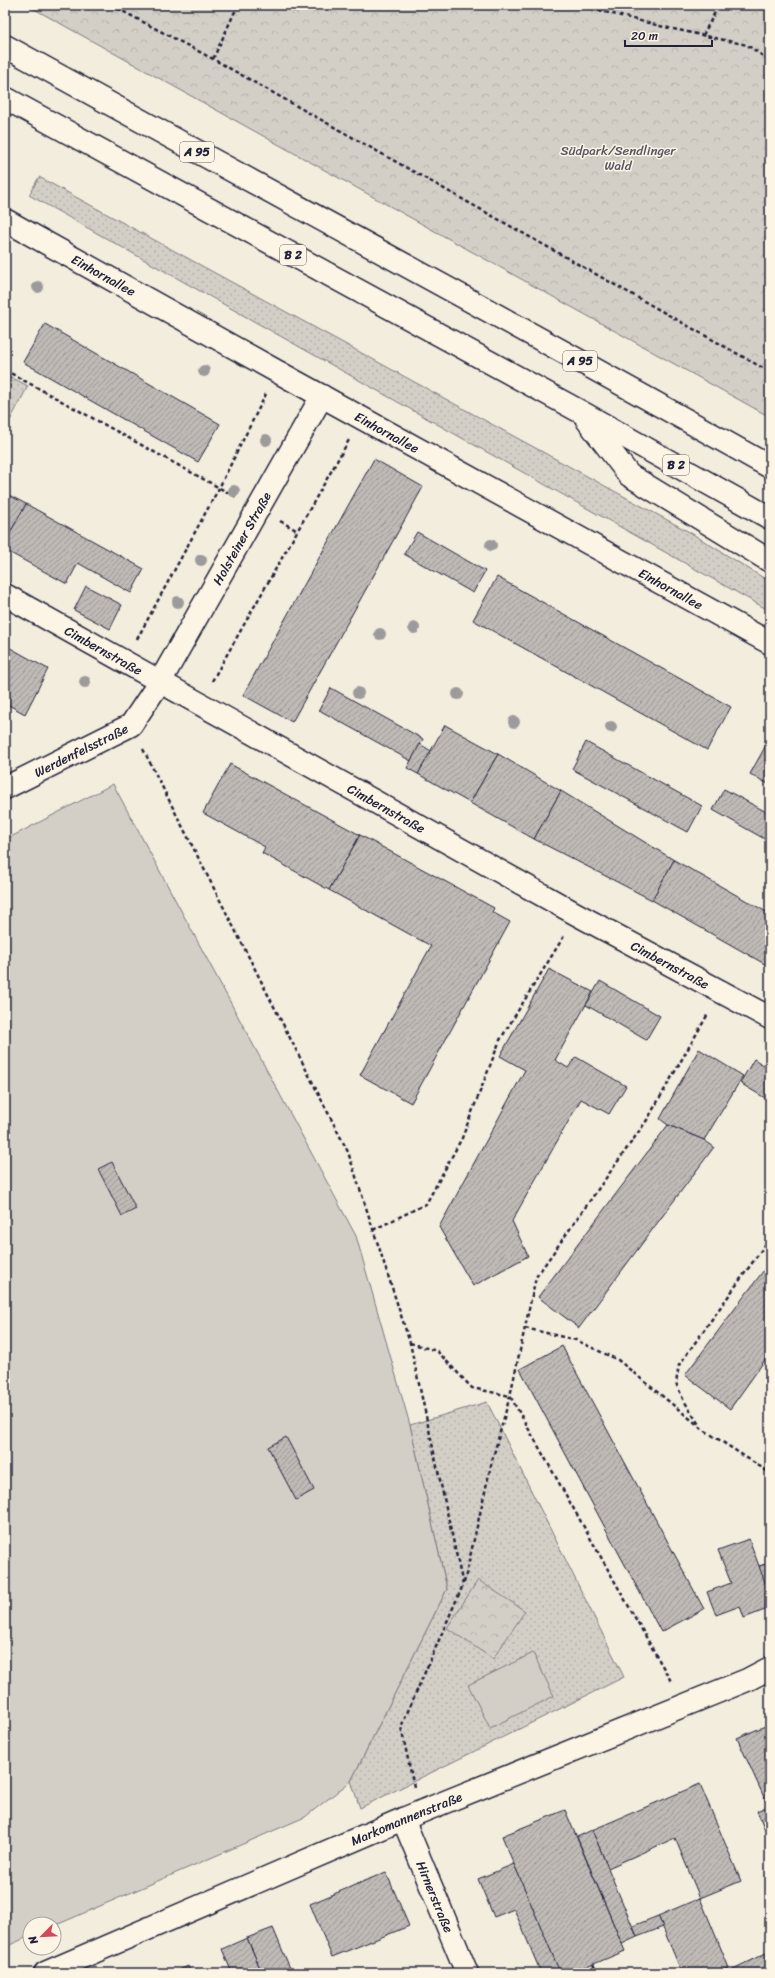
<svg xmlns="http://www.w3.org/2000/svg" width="775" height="1978" font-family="Sriracha,sans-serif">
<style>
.grass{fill:url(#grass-dots);stroke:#7b7880}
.forest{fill:url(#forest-crowns);stroke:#7b7880}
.pitch{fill:#d4cfc6;stroke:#7b7880}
.building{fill:url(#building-hatch);stroke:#22223b}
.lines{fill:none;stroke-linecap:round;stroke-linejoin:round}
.street-casing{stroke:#22223b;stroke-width:25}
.highway-casing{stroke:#22223b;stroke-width:25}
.path{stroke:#22223b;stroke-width:2.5;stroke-dasharray:4 3;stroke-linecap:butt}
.street{stroke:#fcf5e5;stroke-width:22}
.highway{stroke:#fcf5e5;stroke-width:22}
.tree{fill:#9d9a9b}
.labels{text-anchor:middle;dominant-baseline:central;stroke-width:3;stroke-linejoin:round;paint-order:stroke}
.shield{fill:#fcf5e5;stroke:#63616e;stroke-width:1}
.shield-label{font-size:12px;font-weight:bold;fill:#22223b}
.park-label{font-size:13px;fill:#575665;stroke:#fcf5e5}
.street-label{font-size:13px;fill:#22223b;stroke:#fcf5e5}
</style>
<defs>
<pattern id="grass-dots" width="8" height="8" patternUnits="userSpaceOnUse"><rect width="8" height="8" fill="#d4cfc6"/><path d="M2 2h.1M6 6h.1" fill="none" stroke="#b6b1ab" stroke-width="1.8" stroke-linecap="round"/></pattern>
<pattern id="forest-crowns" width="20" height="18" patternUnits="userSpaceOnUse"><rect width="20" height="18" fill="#d4cfc6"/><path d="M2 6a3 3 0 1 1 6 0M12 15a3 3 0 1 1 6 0" fill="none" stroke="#b6b1ab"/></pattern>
<pattern id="building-hatch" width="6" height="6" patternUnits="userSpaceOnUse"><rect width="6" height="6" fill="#bfbab6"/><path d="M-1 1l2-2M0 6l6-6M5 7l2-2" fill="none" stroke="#9b9795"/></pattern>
</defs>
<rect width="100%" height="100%" fill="#f3edde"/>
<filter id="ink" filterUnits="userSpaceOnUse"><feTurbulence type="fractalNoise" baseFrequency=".025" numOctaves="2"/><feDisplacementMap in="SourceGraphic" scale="8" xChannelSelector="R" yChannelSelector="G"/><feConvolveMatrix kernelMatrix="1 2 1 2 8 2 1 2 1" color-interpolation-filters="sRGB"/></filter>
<g filter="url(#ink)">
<g class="grass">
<polygon points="39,177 691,533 770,582 770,611 29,195"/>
<polygon points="5,374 28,386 5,430"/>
<polygon points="487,1402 624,1677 360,1808 351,1781 447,1589 410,1425"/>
</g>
<g class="forest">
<polygon points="27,5 770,5 770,417"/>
<polygon points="478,1580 525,1611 493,1659 447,1628"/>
</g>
<g class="pitch">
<polygon points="113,784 356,1236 410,1425 447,1589 351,1781 305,1817 54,1926 54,1924 30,1924 30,1936 5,1947 5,840"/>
<polygon points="533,1653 554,1696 490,1728 468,1685"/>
</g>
<g class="building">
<polygon points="45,324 220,424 198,462 23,362"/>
<polygon points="374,459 423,487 292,722 243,695"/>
<polygon points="5,493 26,504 5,542"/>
<polygon points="26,504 144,569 131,593 78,563 67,584 5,550 5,542"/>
<polygon points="417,532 485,571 473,593 404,554"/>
<polygon points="497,577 731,707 707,750 473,620"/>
<polygon points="86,586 122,605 110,629 74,610"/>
<polygon points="5,645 48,669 25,714 5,703"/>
<polygon points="331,688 423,739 411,761 319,710"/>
<polygon points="445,725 498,754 470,803 418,774"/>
<polygon points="770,738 770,785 750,774"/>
<polygon points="586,742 702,806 688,832 572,769"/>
<polygon points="420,744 431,751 418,774 407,768"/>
<polygon points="498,754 561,791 534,839 470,803"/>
<polygon points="230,764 360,835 329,890 262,853 265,847 203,813"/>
<polygon points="724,789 770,814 770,842 713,810"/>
<polygon points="561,791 674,860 652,900 534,839"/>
<polygon points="360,835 494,908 492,912 510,922 411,1103 360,1075 431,946 329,890"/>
<polygon points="674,860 770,914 770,967 652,900"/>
<polygon points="549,969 593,992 555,1060 568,1068 576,1057 626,1086 609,1114 581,1099 512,1221 528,1256 473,1286 439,1227 525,1070 500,1056"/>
<polygon points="600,981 660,1016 646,1040 586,1005"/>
<polygon points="699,1049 743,1076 704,1140 668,1125 660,1119"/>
<polygon points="754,1059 770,1069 770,1101 740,1083"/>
<polygon points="668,1125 704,1140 714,1147 579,1328 538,1297"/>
<polygon points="112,1162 136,1209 122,1216 98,1169"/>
<polygon points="770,1262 770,1353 730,1409 685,1375"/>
<polygon points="562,1346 704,1609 661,1632 520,1369"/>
<polygon points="286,1437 314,1490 296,1500 268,1447"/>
<polygon points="749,1539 759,1566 770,1563 770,1608 744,1618 740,1606 716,1615 707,1592 731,1583 718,1550"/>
<polygon points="770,1563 770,1593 769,1594 759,1566"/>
<polygon points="770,1724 770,1841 757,1811 768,1806 737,1738"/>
<polygon points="700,1784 741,1881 700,1898 675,1838 608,1868 592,1830"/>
<polygon points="565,1810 625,1951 572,1973 560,1973 502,1836"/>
<polygon points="592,1830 637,1937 622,1944 577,1837"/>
<polygon points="514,1864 559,1970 552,1973 541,1973 514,1909 494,1917 478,1879"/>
<polygon points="386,1872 409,1926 332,1957 310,1904"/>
<polygon points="700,1898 729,1968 716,1973 682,1973 658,1916"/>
<polygon points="658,1916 663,1927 637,1937 633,1926"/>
<polygon points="273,1928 292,1973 262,1973 247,1938"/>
<polygon points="247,1938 262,1973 232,1973 222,1949"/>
<polygon points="768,1952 770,1956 770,1973 735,1973 733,1969"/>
<polygon points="188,1966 191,1973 173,1973"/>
</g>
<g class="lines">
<defs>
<g id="street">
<path id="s1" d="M5 220 278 372 770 643"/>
<path id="s2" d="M5 595 578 915 770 1018"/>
<path id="s3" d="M5 788 131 725 161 680 322 396"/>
<path id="s4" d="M403 1819 467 1973"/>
<path id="s5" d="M45 1973 403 1819 747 1680 770 1668"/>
</g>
<g id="highway">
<path d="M5 46C260 187 517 324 770 467"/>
<polyline points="5,98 581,412 770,518"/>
<polyline points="587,420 629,475 770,561"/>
</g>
</defs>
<use href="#street" class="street-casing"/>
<use href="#highway" class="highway-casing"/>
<g class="path">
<polyline points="111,5 213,59 770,372"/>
<polyline points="578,5 660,26 747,45 770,61"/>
<polyline points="703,35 719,5"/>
<polyline points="213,59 238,5"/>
<polyline points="5,370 236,497"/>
<polyline points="280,521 298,531"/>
<polyline points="137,639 219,488 266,394"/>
<polyline points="212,681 349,440"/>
<polyline points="143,749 348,1152 410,1343 463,1585 401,1727 414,1787"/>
<polyline points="373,1230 426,1204 462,1138 500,1040 564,936"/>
<polyline points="770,1238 679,1365 676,1383 683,1399 701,1428 770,1473"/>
<polyline points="525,1328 576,1340 618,1360 699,1426"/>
<polyline points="410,1343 437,1351 472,1388 510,1396 672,1683"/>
<polyline points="464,1583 492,1461 510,1396 536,1277 647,1120 708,1014"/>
<polyline points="593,1964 597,1973"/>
</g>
<use href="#street" class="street"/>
<use href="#highway" class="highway"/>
</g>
<g class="tree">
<circle cx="38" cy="287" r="6"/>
<circle cx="204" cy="371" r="6"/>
<circle cx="266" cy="440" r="6"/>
<circle cx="234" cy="491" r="6"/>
<circle cx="491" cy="545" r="6"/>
<circle cx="201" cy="560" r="6"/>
<circle cx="178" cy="602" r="6"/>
<circle cx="414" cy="628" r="6"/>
<circle cx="380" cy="634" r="6"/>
<circle cx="85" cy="682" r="6"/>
<circle cx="358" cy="693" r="6"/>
<circle cx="458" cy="694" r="6"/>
<circle cx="514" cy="722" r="6"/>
<circle cx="611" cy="727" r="6"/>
</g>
</g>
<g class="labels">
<g class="shield">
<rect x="180" y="142" width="34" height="20" rx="3"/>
<rect x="280" y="245" width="26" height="20" rx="3"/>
<rect x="563" y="351" width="34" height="20" rx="3"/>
<rect x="663" y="455" width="26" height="20" rx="3"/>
</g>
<g class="shield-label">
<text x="197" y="152">A 95</text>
<text x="293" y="255">B 2</text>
<text x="580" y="361">A 95</text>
<text x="676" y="465">B 2</text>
</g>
<g class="park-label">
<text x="618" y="150">Südpark/Sendlinger<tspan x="618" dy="15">Wald</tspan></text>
</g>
<g class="street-label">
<text stroke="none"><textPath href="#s1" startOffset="113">Einhornallee</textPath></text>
<text stroke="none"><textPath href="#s1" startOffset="437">Einhornallee</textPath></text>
<text stroke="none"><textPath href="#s3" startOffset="358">Holsteiner Straße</textPath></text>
<text stroke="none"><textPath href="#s1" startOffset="761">Einhornallee</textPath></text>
<text stroke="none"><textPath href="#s2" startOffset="113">Cimbernstraße</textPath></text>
<text stroke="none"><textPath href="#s3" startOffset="85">Werdenfelsstraße</textPath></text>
<text stroke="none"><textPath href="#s2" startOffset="437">Cimbernstraße</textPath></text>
<text stroke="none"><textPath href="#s2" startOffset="761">Cimbernstraße</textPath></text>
<text stroke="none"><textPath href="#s5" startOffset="393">Markomannenstraße</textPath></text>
<text stroke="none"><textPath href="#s4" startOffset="84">Hirnerstraße</textPath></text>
</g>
</g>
<rect width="775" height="1978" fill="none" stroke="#fcf5e5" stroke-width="20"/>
<rect x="10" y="10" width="755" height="1958" fill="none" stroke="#22223b" stroke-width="1.5" filter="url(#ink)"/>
<g transform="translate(42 1936) rotate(246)"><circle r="19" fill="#fcf5e5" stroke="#a5a1a1"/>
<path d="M0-3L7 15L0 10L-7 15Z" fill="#d1495b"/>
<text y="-6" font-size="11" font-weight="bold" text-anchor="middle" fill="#22223b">N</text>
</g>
<path d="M625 40v6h87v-6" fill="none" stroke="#22223b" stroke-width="2"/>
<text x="631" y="40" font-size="12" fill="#22223b" stroke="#fcf5e5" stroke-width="3" paint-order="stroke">20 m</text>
</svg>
